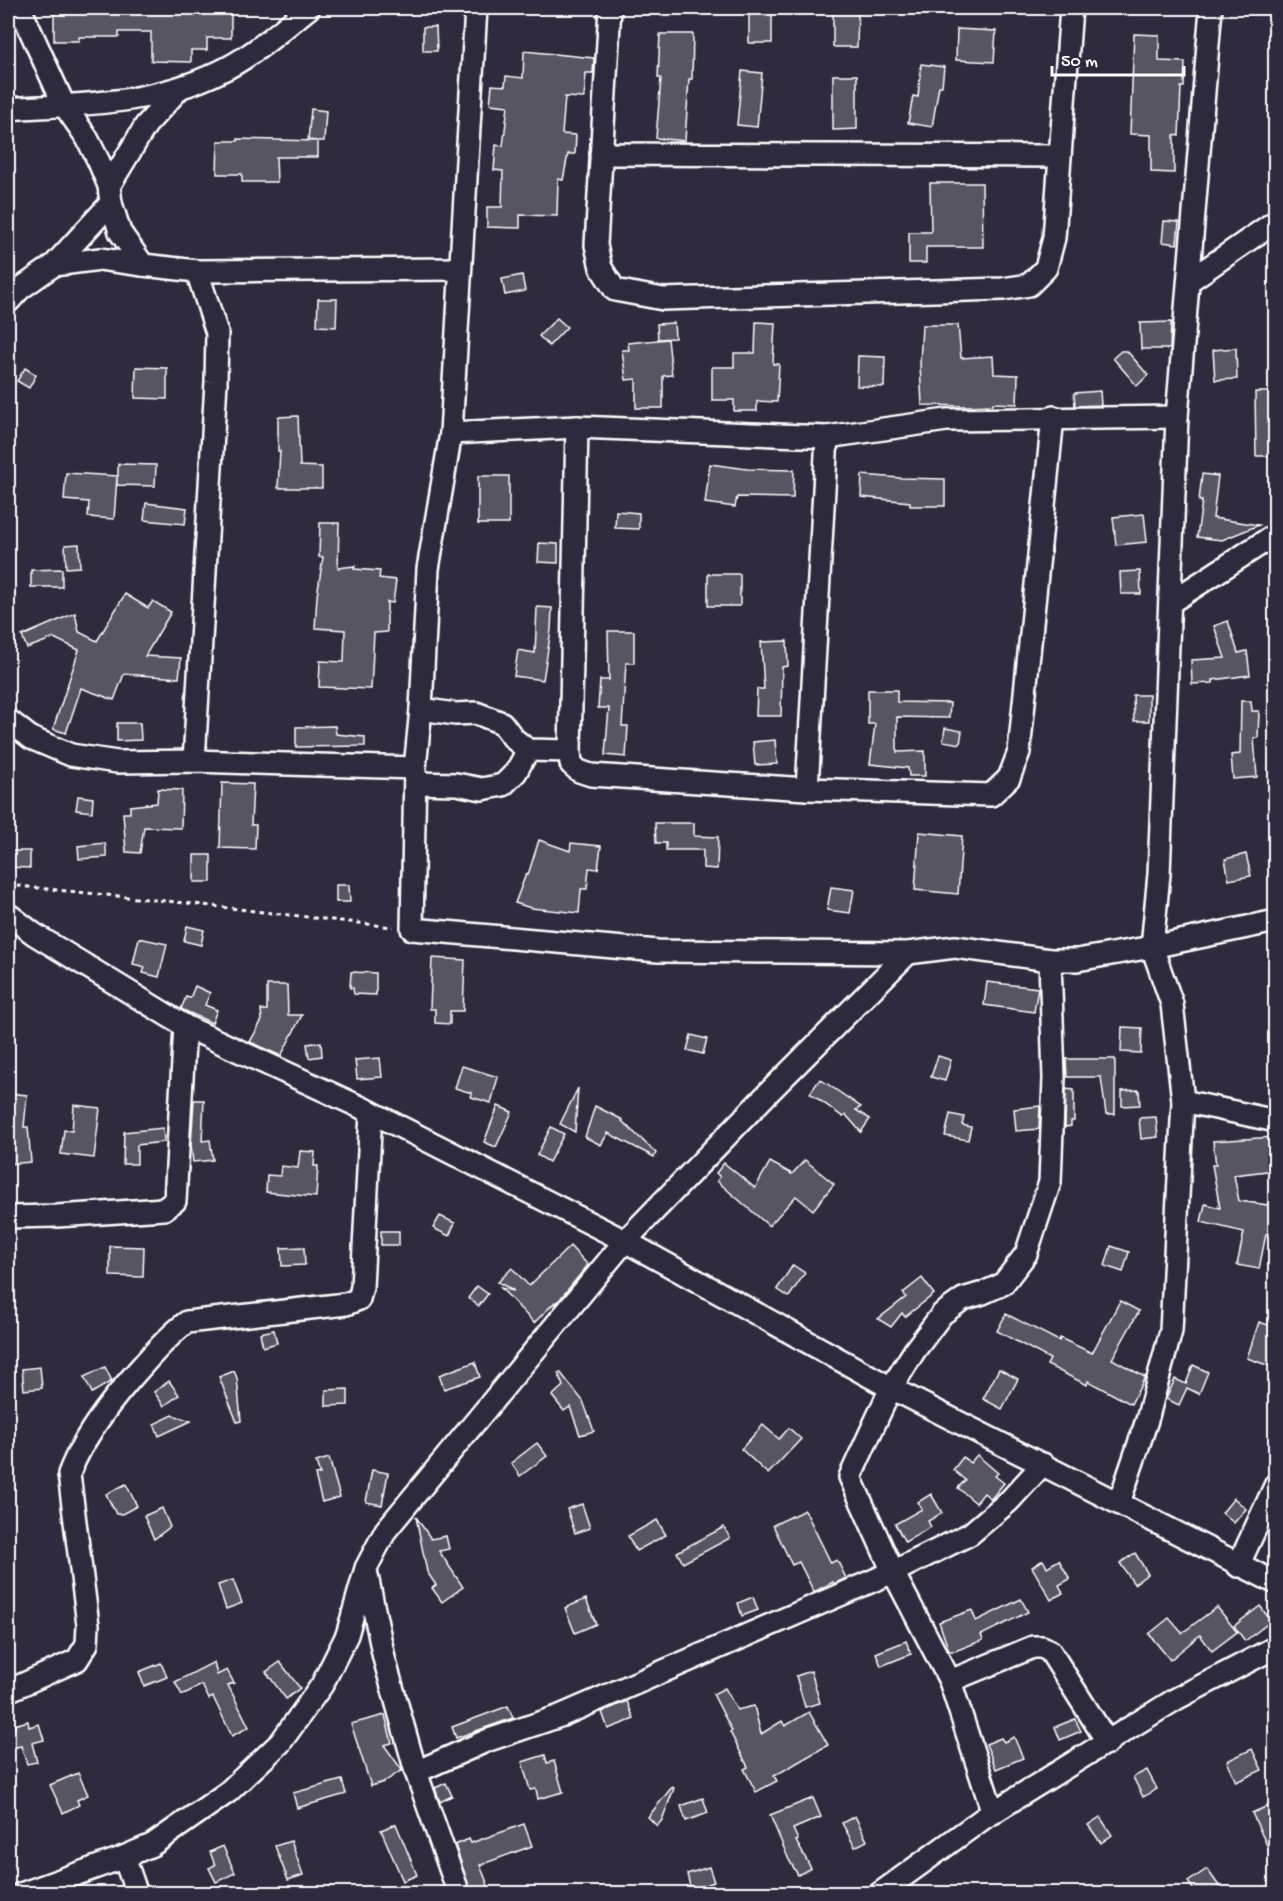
<svg xmlns="http://www.w3.org/2000/svg" width="1283" height="1901" font-family="'Gochi Hand',sans-serif">
<style>
.building{fill:#595564;stroke:#fff;stroke-width:1.5}
.lines{fill:none;stroke-linecap:round;stroke-linejoin:round}
.minor-casing{stroke:#fff;stroke-width:26}
.path{stroke:#fff;stroke-width:3;stroke-dasharray:4.5 4.5;stroke-linecap:butt}
.minor{stroke:#2f2a3d;stroke-width:21}
</style>
<rect width="100%" height="100%" fill="#2f2a3d"/>
<filter id="ink" filterUnits="userSpaceOnUse"><feTurbulence type="fractalNoise" baseFrequency=".0167" numOctaves="2"/><feDisplacementMap in="SourceGraphic" scale="12" xChannelSelector="R" yChannelSelector="G"/><feConvolveMatrix kernelMatrix="1 2 1 2 8 2 1 2 1" color-interpolation-filters="sRGB"/></filter>
<g filter="url(#ink)">
<g class="building">
<polygon points="54,8 231,8 231,38 207,38 207,50 191,50 191,62 151,61 151,32 119,32 119,37 79,37 79,41 54,41"/>
<rect x="749" y="8" width="23" height="35"/>
<polygon points="833,8 858,8 857,47 833,47"/>
<polygon points="423,27 436,27 437,51 423,51"/>
<polygon points="957,29 996,31 994,62 956,60"/>
<polygon points="660,34 693,34 692,79 689,79 685,141 656,138 661,78 658,78"/>
<polygon points="1134,34 1159,35 1159,61 1185,62 1184,87 1181,87 1179,136 1174,135 1174,173 1151,172 1151,135 1130,134"/>
<polygon points="524,51 594,58 593,73 586,73 584,98 565,97 562,134 576,135 575,154 568,154 563,180 558,179 557,216 520,215 520,228 487,227 487,207 502,207 503,171 494,170 496,145 503,146 508,106 490,104 492,85 505,86 506,76 523,78"/>
<polygon points="921,64 944,67 942,86 939,86 932,127 908,123 913,96 918,97"/>
<polygon points="742,71 762,73 757,127 737,125"/>
<polygon points="833,75 857,75 857,129 833,130"/>
<polygon points="311,109 326,111 324,141 318,141 318,157 276,157 277,182 242,182 242,174 217,174 218,141 238,141 238,139 317,141 308,140"/>
<polygon points="930,183 982,183 983,247 926,247 926,263 909,263 909,232 931,232"/>
<polygon points="1164,221 1179,222 1177,244 1162,242"/>
<polygon points="522,275 525,291 505,295 502,279"/>
<polygon points="318,299 337,299 336,327 317,326"/>
<polygon points="557,318 567,327 549,346 539,336"/>
<polygon points="756,322 775,323 773,364 779,364 777,402 757,401 757,411 734,411 734,400 712,400 712,367 734,367 734,353 755,353"/>
<polygon points="1171,322 1170,349 1141,349 1140,323"/>
<polygon points="674,323 675,338 658,339 657,324"/>
<polygon points="922,325 958,325 961,358 993,356 994,374 1018,375 1017,404 993,403 993,405 968,406 922,405 920,364"/>
<polygon points="668,339 672,375 663,376 663,408 636,408 636,379 626,380 622,350 629,350 628,343"/>
<polygon points="1236,348 1237,379 1215,380 1213,350"/>
<polygon points="1121,351 1127,351 1148,375 1137,386 1113,358"/>
<polygon points="858,356 885,357 884,387 857,386"/>
<polygon points="136,367 167,368 167,399 135,398"/>
<polygon points="25,368 36,375 29,388 17,381"/>
<polygon points="1100,391 1101,405 1075,406 1074,393"/>
<polygon points="1255,392 1275,392 1275,456 1256,456"/>
<polygon points="298,416 300,466 322,467 322,488 278,488 280,451 278,451 278,417"/>
<polygon points="118,464 156,465 155,486 117,485 117,477 114,519 88,517 89,502 64,500 66,473 118,476"/>
<polygon points="710,464 747,469 794,470 793,498 737,497 735,507 705,503"/>
<polygon points="1202,474 1218,476 1213,518 1259,525 1222,540 1197,537 1202,501 1199,501"/>
<polygon points="862,475 900,478 945,479 945,506 910,506 910,502 861,497"/>
<rect x="478" y="476" width="31" height="48"/>
<polygon points="146,503 187,508 185,524 144,520"/>
<polygon points="616,511 639,513 639,529 615,528"/>
<polygon points="1144,514 1147,542 1116,545 1113,517"/>
<polygon points="320,523 339,523 338,568 355,566 354,569 380,571 379,578 396,580 393,603 387,602 387,632 374,633 371,689 319,687 320,661 344,662 345,630 315,628 317,596 323,557 319,557"/>
<polygon points="539,543 558,544 558,563 538,562"/>
<polygon points="79,544 80,567 66,568 65,545"/>
<polygon points="62,569 62,587 31,587 31,570"/>
<polygon points="1140,571 1141,594 1121,594 1120,572"/>
<rect x="708" y="574" width="32" height="32"/>
<polygon points="125,594 148,608 153,601 171,612 145,656 181,658 179,678 124,674 114,700 81,688 66,733 53,729 79,650 54,638 27,648 22,636 75,613 79,632 97,641"/>
<polygon points="537,607 552,608 551,630 543,680 514,676 518,650 535,653"/>
<polygon points="1228,621 1238,653 1247,651 1250,675 1213,680 1213,683 1192,684 1191,660 1225,658 1214,626"/>
<polygon points="608,631 634,631 634,663 626,663 622,726 628,726 626,757 605,755 609,708 598,708 600,680 609,680"/>
<polygon points="787,641 788,666 782,667 781,716 756,716 757,689 764,689 761,642"/>
<polygon points="868,690 897,690 897,702 950,703 949,718 897,717 897,752 925,751 925,776 909,776 908,768 870,764 875,724 868,724"/>
<polygon points="1133,695 1149,695 1149,721 1134,721"/>
<polygon points="1241,701 1251,701 1252,711 1259,711 1258,738 1254,738 1257,777 1233,779 1231,755 1240,754"/>
<polygon points="117,723 140,723 141,740 117,741"/>
<polygon points="335,726 336,734 365,737 365,746 296,747 296,727"/>
<polygon points="945,728 962,731 960,744 943,741"/>
<polygon points="775,740 777,764 755,765 753,742"/>
<polygon points="222,783 253,784 251,825 256,825 255,849 220,848"/>
<polygon points="158,789 182,790 181,828 144,827 140,853 126,852 123,813 130,813 130,806 157,803"/>
<polygon points="78,796 93,798 92,812 76,810"/>
<polygon points="655,823 694,823 694,836 718,837 717,869 703,868 703,850 666,850 666,843 656,843"/>
<polygon points="919,832 962,836 958,894 915,890"/>
<polygon points="539,840 570,851 571,843 601,846 598,869 589,868 587,889 581,889 579,913 531,908 515,903 526,874 528,875"/>
<polygon points="105,843 107,857 79,859 78,846"/>
<polygon points="8,851 30,851 30,868 8,867"/>
<polygon points="1246,854 1251,876 1229,880 1225,859"/>
<rect x="194" y="855" width="17" height="27"/>
<polygon points="336,885 349,885 350,902 336,902"/>
<polygon points="831,887 854,890 850,913 827,910"/>
<polygon points="187,926 204,930 201,945 184,941"/>
<polygon points="139,938 167,944 159,977 143,973 145,967 133,964"/>
<polygon points="432,958 465,960 463,1011 450,1011 450,1024 435,1023 435,1009 430,1009"/>
<polygon points="351,972 376,973 376,995 354,994 353,988 350,988"/>
<polygon points="987,982 1038,988 1034,1012 984,1005"/>
<polygon points="267,985 287,985 288,1015 302,1015 281,1056 250,1042 262,1020 261,1010 267,1010"/>
<polygon points="195,986 210,993 205,1005 217,1010 212,1023 181,1009 186,997 190,998"/>
<polygon points="1122,1027 1142,1028 1141,1053 1121,1052"/>
<polygon points="691,1035 707,1039 703,1054 687,1050"/>
<polygon points="321,1042 322,1056 309,1058 307,1044"/>
<polygon points="938,1056 951,1060 945,1081 931,1077"/>
<polygon points="380,1058 382,1077 357,1079 355,1060"/>
<polygon points="1066,1059 1115,1059 1115,1114 1106,1114 1101,1077 1067,1077"/>
<polygon points="462,1066 498,1077 491,1103 471,1097 472,1093 455,1088"/>
<polygon points="820,1079 861,1107 856,1110 870,1119 861,1132 846,1115 843,1117 810,1093"/>
<polygon points="578,1088 575,1132 560,1124"/>
<polygon points="1066,1089 1074,1090 1074,1121 1071,1121 1071,1126 1065,1127"/>
<polygon points="1139,1090 1140,1105 1122,1106 1122,1091"/>
<polygon points="8,1093 27,1095 24,1127 28,1127 31,1162 8,1164"/>
<polygon points="194,1100 204,1100 202,1141 210,1140 213,1160 193,1162 191,1145"/>
<polygon points="74,1105 100,1108 94,1158 61,1154 64,1130 72,1131"/>
<polygon points="498,1106 512,1112 496,1147 484,1142"/>
<polygon points="595,1106 623,1120 622,1121 656,1153 654,1157 608,1133 601,1145 585,1137"/>
<polygon points="1040,1106 1039,1129 1016,1131 1014,1109"/>
<polygon points="950,1114 964,1117 962,1125 971,1127 968,1140 945,1136"/>
<polygon points="1156,1117 1158,1137 1141,1139 1139,1118"/>
<polygon points="551,1127 564,1134 549,1162 537,1155"/>
<polygon points="163,1128 164,1142 137,1145 137,1164 123,1164 124,1132"/>
<polygon points="1275,1137 1275,1170 1234,1175 1239,1201 1275,1206 1275,1234 1266,1234 1259,1269 1237,1265 1244,1232 1201,1222 1205,1204 1220,1208 1212,1165 1216,1165 1213,1141"/>
<polygon points="300,1151 315,1152 314,1166 318,1166 316,1197 266,1192 267,1175 280,1176 281,1166 298,1168"/>
<polygon points="805,1160 834,1184 813,1210 796,1196 769,1226 717,1181 720,1177 716,1173 724,1163 755,1188 770,1162 792,1174"/>
<polygon points="440,1216 455,1223 449,1236 433,1228"/>
<rect x="381" y="1231" width="18" height="14"/>
<polygon points="110,1246 144,1247 143,1277 110,1276"/>
<polygon points="570,1246 588,1265 556,1304 555,1302 534,1323 501,1288 514,1291 498,1282 512,1268 529,1286"/>
<polygon points="1111,1246 1129,1252 1123,1272 1105,1266"/>
<polygon points="304,1247 305,1265 282,1266 281,1248"/>
<polygon points="793,1265 805,1273 789,1297 777,1289"/>
<polygon points="922,1278 934,1294 905,1317 902,1313 891,1327 878,1319 906,1297 903,1293"/>
<polygon points="477,1286 488,1294 479,1306 468,1298"/>
<polygon points="1120,1301 1139,1311 1112,1359 1145,1377 1131,1404 1088,1381 1087,1385 1047,1365 1050,1359 997,1331 1006,1314 1059,1341 1060,1338 1092,1353"/>
<polygon points="1259,1322 1275,1327 1275,1350 1270,1366 1247,1358"/>
<polygon points="274,1330 277,1343 263,1347 260,1333"/>
<polygon points="475,1362 480,1377 444,1389 439,1375"/>
<polygon points="1193,1365 1208,1372 1199,1394 1187,1388 1179,1405 1166,1399 1175,1379 1186,1384"/>
<polygon points="40,1367 42,1388 24,1390 22,1369"/>
<polygon points="105,1367 112,1381 92,1393 84,1377"/>
<polygon points="999,1369 1018,1379 1002,1409 983,1399"/>
<polygon points="234,1371 237,1378 241,1421 237,1422 219,1377"/>
<polygon points="560,1372 583,1401 594,1431 580,1435 570,1407 564,1411 552,1396 563,1386 558,1373"/>
<polygon points="169,1381 179,1395 164,1406 154,1392"/>
<polygon points="348,1389 348,1405 326,1406 326,1390"/>
<polygon points="173,1415 191,1421 159,1436 154,1424"/>
<polygon points="763,1425 779,1439 789,1428 801,1439 768,1474 741,1449"/>
<polygon points="537,1443 547,1456 520,1476 511,1463"/>
<polygon points="977,1455 998,1473 995,1476 1004,1483 991,1499 984,1493 976,1503 958,1488 965,1480 953,1470 963,1457 970,1463"/>
<polygon points="329,1458 340,1497 322,1502 315,1475 320,1474 316,1462"/>
<polygon points="372,1470 388,1473 382,1505 366,1502"/>
<polygon points="126,1484 137,1506 122,1514 116,1514 106,1494"/>
<polygon points="931,1494 942,1513 928,1521 931,1527 905,1542 895,1524 922,1509 918,1502"/>
<polygon points="1234,1498 1246,1509 1234,1523 1222,1513"/>
<polygon points="582,1504 590,1528 575,1533 567,1509"/>
<polygon points="162,1508 170,1527 154,1539 144,1516"/>
<polygon points="805,1510 831,1563 837,1560 846,1578 834,1584 833,1582 814,1592 799,1562 792,1565 773,1525"/>
<polygon points="416,1517 431,1539 446,1536 449,1549 439,1551 463,1587 442,1602 432,1588 436,1585 427,1572"/>
<polygon points="657,1520 666,1535 636,1551 628,1536"/>
<polygon points="724,1527 730,1538 683,1563 677,1552"/>
<polygon points="1135,1553 1148,1574 1134,1584 1120,1563"/>
<polygon points="1043,1560 1047,1567 1059,1560 1070,1579 1059,1585 1063,1593 1051,1600 1032,1567"/>
<polygon points="233,1580 242,1603 226,1609 218,1585"/>
<polygon points="753,1597 758,1610 742,1616 738,1603"/>
<polygon points="586,1599 596,1624 575,1633 565,1608"/>
<polygon points="1021,1599 1028,1612 981,1635 983,1640 955,1651 949,1651 939,1622 972,1610 976,1621"/>
<polygon points="1260,1606 1271,1621 1245,1641 1234,1626"/>
<polygon points="1217,1607 1237,1632 1212,1651 1200,1635 1170,1660 1149,1634 1169,1618 1182,1633"/>
<polygon points="906,1641 911,1654 881,1666 876,1653"/>
<polygon points="214,1662 217,1675 227,1670 234,1683 228,1685 249,1727 232,1736 213,1697 209,1699 202,1685 182,1695 175,1682"/>
<polygon points="280,1662 300,1688 286,1699 266,1672"/>
<polygon points="161,1663 167,1677 144,1686 139,1672"/>
<polygon points="811,1671 820,1703 805,1707 796,1676"/>
<polygon points="725,1688 737,1710 754,1706 761,1734 782,1721 785,1726 809,1712 828,1745 774,1776 777,1781 756,1792 744,1769 748,1767 730,1732 732,1731 713,1694"/>
<polygon points="627,1701 634,1719 608,1729 602,1712"/>
<polygon points="508,1706 513,1718 456,1738 452,1727"/>
<polygon points="385,1715 392,1743 384,1745 402,1770 384,1782 371,1786 351,1724"/>
<polygon points="1075,1719 1081,1731 1060,1740 1055,1727"/>
<polygon points="28,1721 29,1727 39,1724 44,1740 32,1743 37,1762 27,1764 21,1746 8,1749 8,1730 15,1728 14,1725"/>
<polygon points="1014,1737 1023,1758 996,1769 986,1744 1001,1738 1004,1742"/>
<polygon points="1252,1749 1262,1770 1236,1782 1227,1761"/>
<polygon points="545,1755 547,1763 554,1761 563,1792 538,1799 536,1789 530,1790 522,1762"/>
<polygon points="1147,1770 1157,1789 1143,1797 1133,1777"/>
<polygon points="78,1773 88,1795 77,1800 79,1805 63,1813 50,1785"/>
<polygon points="342,1780 346,1794 297,1808 293,1793"/>
<polygon points="446,1783 452,1796 440,1802 435,1788"/>
<polygon points="672,1787 674,1788 662,1820 657,1826 648,1817"/>
<polygon points="703,1798 708,1813 686,1821 681,1806"/>
<polygon points="813,1798 821,1817 793,1829 798,1840 796,1841 811,1868 798,1875 789,1860 770,1815"/>
<polygon points="1275,1803 1275,1863 1252,1813"/>
<polygon points="855,1816 867,1841 855,1847 842,1823"/>
<polygon points="1100,1817 1112,1835 1101,1843 1088,1825"/>
<polygon points="396,1824 417,1875 403,1881 381,1830"/>
<polygon points="524,1824 532,1846 480,1865 491,1893 471,1893 455,1845 469,1839 471,1843"/>
<polygon points="291,1841 303,1875 288,1880 275,1846"/>
<polygon points="223,1846 235,1873 216,1882 209,1868 215,1865 210,1852"/>
<polygon points="709,1867 714,1882 691,1890 687,1874"/>
<polygon points="1207,1869 1224,1893 1196,1893 1188,1882"/>
</g>
<g class="lines">
<defs>
<g id="minor">
<polyline points="17,8 24,17 64,105 87,138 99,162 109,186 111,203 120,232 143,265 197,271 460,269"/>
<polyline points="476,8 451,433 428,569 421,709 415,768 412,929 658,951 908,953 955,947 1050,960 1077,960 1152,947 1276,921"/>
<polyline points="610,8 596,245 601,268 615,290 663,299 1003,289 1029,285 1046,268 1054,238 1071,8"/>
<path d="M8 109C81 104 152 105 219 72 252 57 281 30 309 8"/>
<polyline points="601,154 1060,156"/>
<polyline points="109,186 146,125 178,90"/>
<polyline points="54,265 100,259 143,265"/>
<polyline points="1189,281 1276,221"/>
<polyline points="8,302 20,289 54,265 111,203"/>
<polyline points="577,427 570,751 571,764 579,771 591,775 807,789 991,795 1009,778 1019,752 1053,417"/>
<polyline points="451,433 577,427 827,437 947,420 1177,417"/>
<polyline points="1171,602 1276,534"/>
<polyline points="421,709 455,714 476,713 502,723 514,739 528,750 570,751"/>
<polyline points="8,720 31,738 71,755 117,762 194,761 415,768"/>
<polyline points="194,761 216,382 217,333 197,271"/>
<polyline points="415,783 456,784 482,789 503,785 516,772 528,750"/>
<polyline points="807,789 827,437"/>
<polyline points="8,914 34,934 185,1026 371,1112 625,1241 891,1388 1276,1583"/>
<polyline points="1183,1101 1276,1121"/>
<polyline points="8,1217 57,1216 164,1209 175,1201 185,1026"/>
<polyline points="1119,1503 1147,1420 1171,1331 1183,1101 1172,1004 1152,947 1159,874 1177,417 1211,8"/>
<polyline points="1238,1566 1276,1484"/>
<polyline points="366,1571 384,1658 416,1772 459,1894"/>
<polyline points="950,1681 1033,1647 1042,1647 1050,1651 1108,1743"/>
<path d="M8 1691 77 1660 87 1644 88 1625 69 1474C85 1431 120 1390 150 1357 162 1344 173 1332 187 1322L346 1304 359 1299 362 1287 371 1112"/>
<polyline points="416,1772 486,1741 560,1716 893,1572 970,1534 1009,1501 1043,1464"/>
<polyline points="993,1813 950,1681 893,1572 850,1477 891,1388 915,1350 942,1314 963,1299 983,1293 1003,1284 1026,1254 1050,1182 1054,1078 1050,960"/>
<polyline points="124,1857 137,1894"/>
<polyline points="21,1894 119,1859 152,1845 228,1792 280,1743 322,1685 347,1635 366,1568 386,1530 625,1241 770,1091 908,953"/>
<polyline points="879,1894 984,1818 1176,1699 1276,1647"/>
</g>
</defs>
<use href="#minor" class="minor-casing"/>
<polyline class="path" points="8,885 186,903 393,927"/>
<use href="#minor" class="minor"/>
</g>
</g>
<rect width="1283" height="1901" fill="none" stroke="#2f2a3d" stroke-width="30"/>
<rect x="15" y="15" width="1253" height="1871" fill="none" stroke="#fff" stroke-width="2" filter="url(#ink)"/>
<path d="M1052 66v9h132v-9" fill="none" stroke="#ffffff" stroke-width="3"/>
<text x="1061" y="66" font-size="18" fill="#ffffff" stroke="#2f2a3d" stroke-width="4.5" paint-order="stroke">50 m</text>
</svg>
